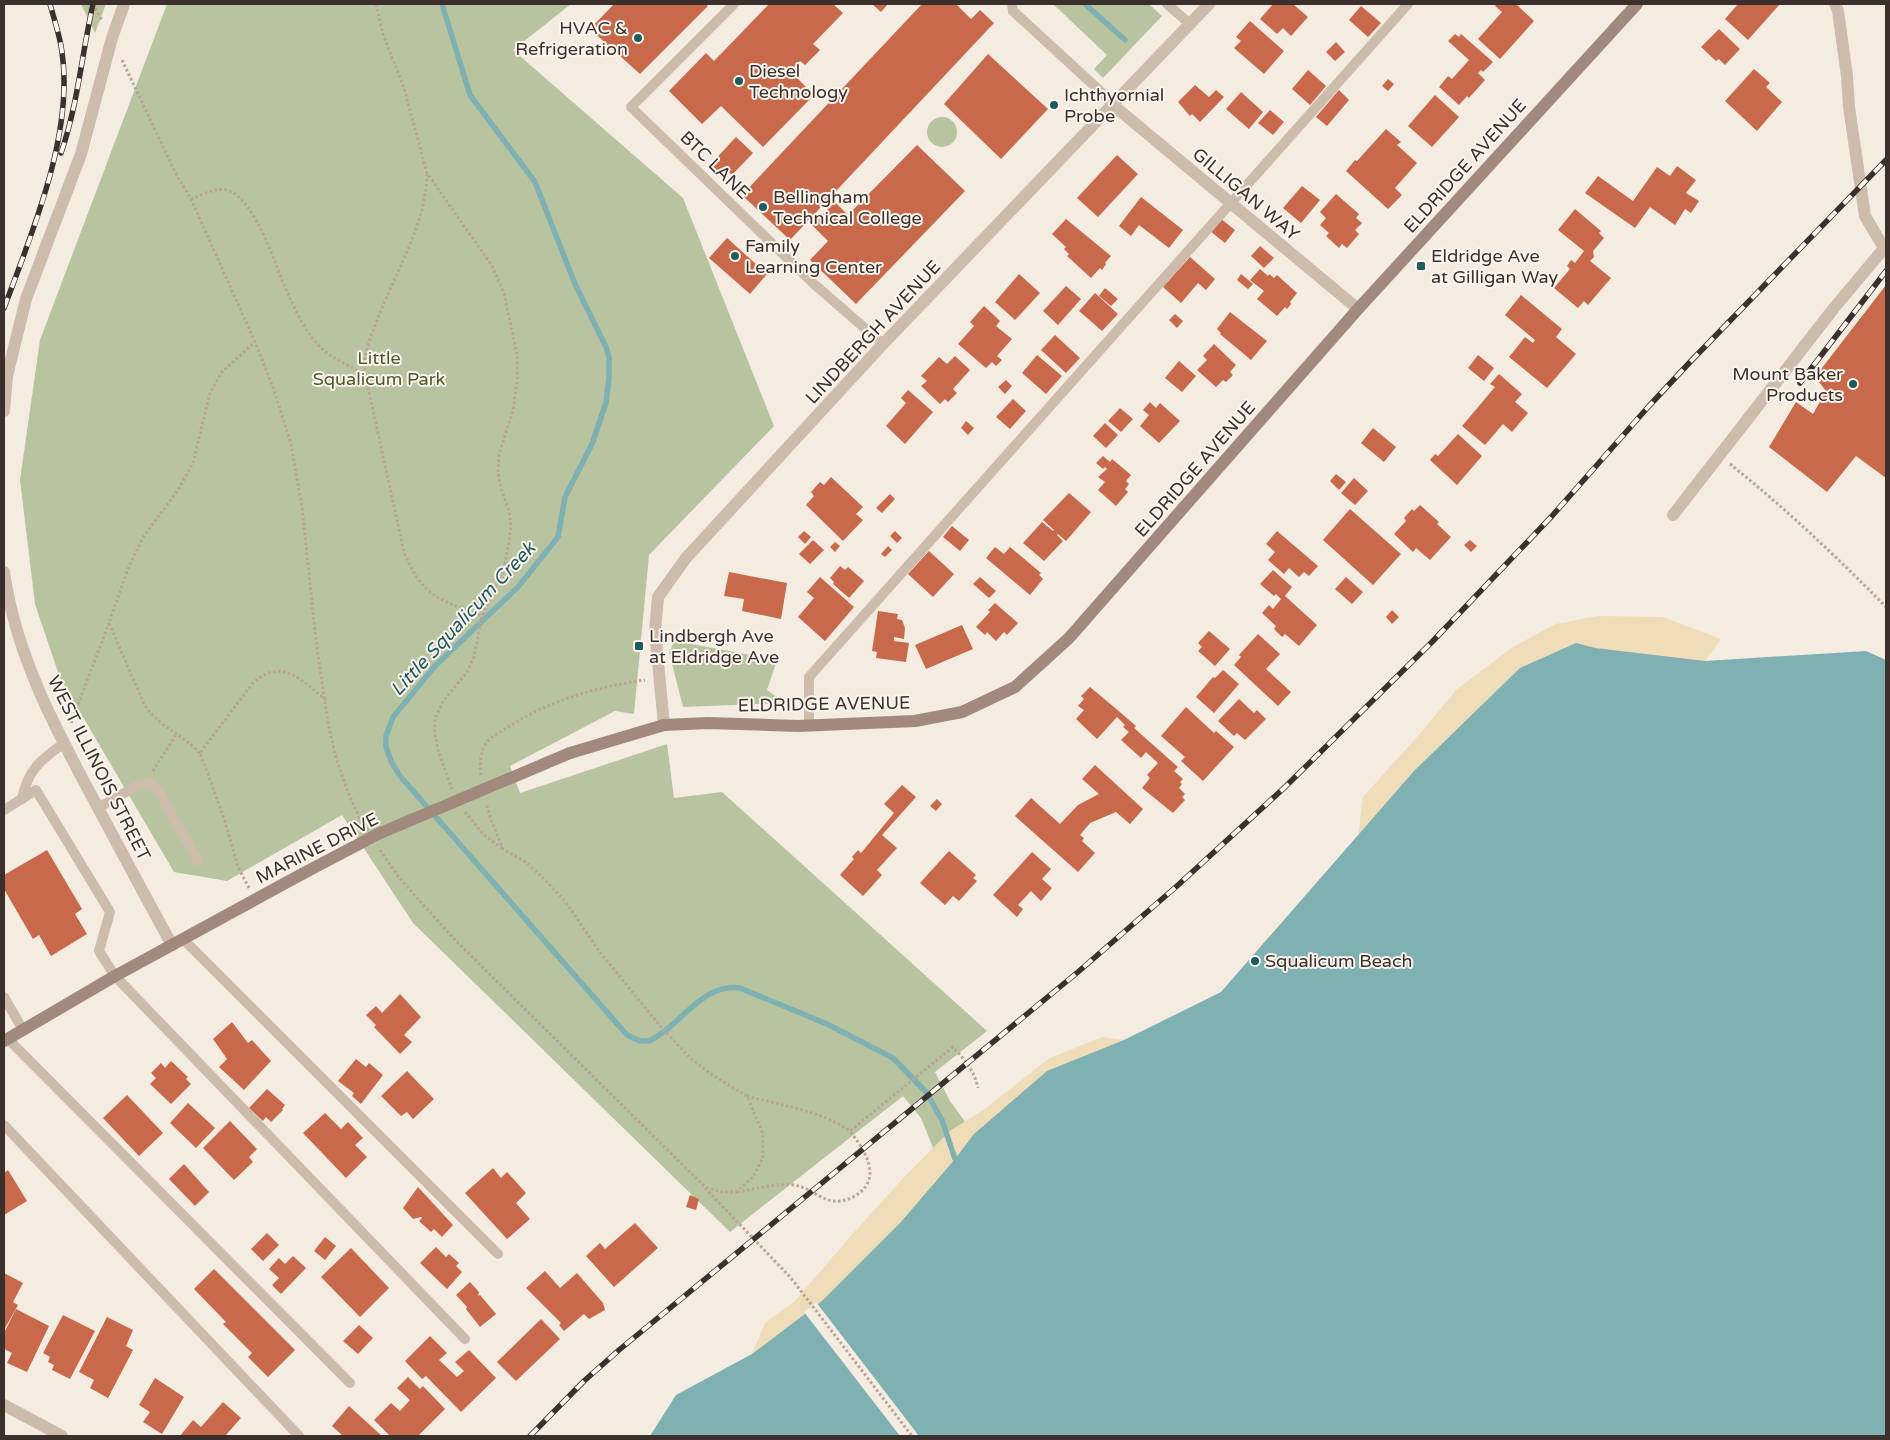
<svg xmlns="http://www.w3.org/2000/svg" width="1890" height="1440" font-family="'Varela Round',sans-serif">
<style>
.green{fill:#b8c4a0}
.sand{fill:#efdcb8}
.water{fill:#7fb0b2}
.pier{fill:#f4ebe1}
.lines{fill:none;stroke-linecap:round;stroke-linejoin:round}
.stream{stroke:#7fb0b2;stroke-width:5.5}
.building{fill:#c8694b}
.path{stroke:#b9a596;stroke-width:3;stroke-dasharray:2.5 2.5;stroke-linecap:butt}
.service{stroke:#cdbbac;stroke-width:10}
.minor{stroke:#cdbbac;stroke-width:12}
.tertiary{stroke:#cdbbac;stroke-width:12}
.secondary{stroke:#a18a7d;stroke-width:12}
.rail-casing{stroke:#3b302b;stroke-width:5.5}
.rail{stroke:#fbf5ee;stroke-width:4;stroke-dasharray:11;stroke-linecap:butt}
.secondary-bridge{stroke:#a18a7d;stroke-width:12}
.poi-dot{fill:#1f5a5e;stroke:#fbf5ee;stroke-width:2}
.labels{text-anchor:middle;dominant-baseline:central;stroke-width:4;stroke-linejoin:round;paint-order:stroke}
.poi-label{font-size:18px;fill:#3b302b;stroke:#fbf5ee;text-anchor:start}
.street-label{font-size:18px;fill:#3b302b;stroke:#fbf5ee}
.park-label{font-size:18px;fill:#4a5a2e;stroke:#fbf5ee}
.water-label{font-size:19px;font-style:italic;fill:#1f5a5e;stroke:#fbf5ee}
</style>
<rect width="100%" height="100%" fill="#f4ebe1"/>
<g class="green">
<polygon points="81,4 106,4 95,33"/>
<polygon points="167,4 571,4 513,50 683,198 774,426 649,555 634,714 615,711 510,766 520,793 667,744 674,798 722,792 987,1031 935,1072 950,1101 974,1134 938,1160 921,1118 903,1096 730,1232 413,923 342,815 227,881 174,872 60,678 35,604 20,480 40,340"/>
<polygon points="1053,4 1149,4 1162,16 1103,78 1094,69 1107,55"/>
<circle cx="942" cy="132" r="15"/>
<polygon points="675,641 777,660 767,690 785,703 683,707 669,652"/>
</g>
<polygon class="sand" points="1598,616 1663,617 1721,639 1705,661 1222,1008 752,1354 765,1323 795,1301 849,1238 905,1176 951,1130 985,1109 1048,1059 1102,1037 1124,1040 1221,992 1358,836 1363,797 1425,728 1456,690 1513,647 1556,624"/>
<polygon class="water" points="1576,643 1595,648 1705,661 1866,651 1886,660 1886,1436 650,1436 676,1395 752,1354 822,1301 901,1222 955,1159 974,1134 1047,1071 1124,1040 1221,992 1414,771 1520,668"/>
<polygon class="pier" points="816,1302 919,1436 900,1436 804,1312"/>
<g class="lines">
<g class="stream">
<path d="M442 4 470 95 535 182 575 284 606 347 609 357V378L606 403 592 444 565 497 558 537 518 587 435 666 393 717 386 736V747L391 761 400 776 627 1035 640 1041H649C681 1026 701 983 740 988L827 1024 893 1058 926 1092 942 1120 955 1159"/>
<polyline points="1085,4 1125,40"/>
</g>
</g>
<g class="building">
<polygon points="614,4 705,4 708,6 640,74 590,29"/>
<polygon points="769,4 833,4 843,13 813,44 820,50 805,65 800,61 790,71 814,95 763,147 721,106 702,124 669,91 706,53 714,61"/>
<polygon points="872,4 888,4 881,12"/>
<polygon points="922,4 956,4 971,19 980,10 994,23 790,240 742,195"/>
<polygon points="1273,4 1293,4 1308,17 1291,36 1283,28 1277,34 1260,19"/>
<polygon points="1497,4 1516,4 1534,21 1500,59 1478,39 1502,12 1495,6"/>
<polygon points="1738,4 1780,4 1748,40 1725,19"/>
<polygon points="1361,6 1381,23 1368,37 1349,20"/>
<polygon points="1250,21 1284,51 1264,74 1234,48 1241,41 1236,37"/>
<polygon points="1719,29 1740,49 1725,65 1719,59 1716,61 1701,47"/>
<polygon points="1455,34 1459,37 1461,34 1493,62 1483,72 1481,70 1478,73 1485,80 1469,98 1467,96 1459,105 1439,87 1448,76 1452,79 1469,60 1448,41"/>
<polygon points="1336,42 1345,52 1335,61 1326,52"/>
<polygon points="988,54 1048,109 1001,159 944,104"/>
<polygon points="1754,69 1770,83 1766,87 1782,102 1757,131 1725,101"/>
<polygon points="1308,70 1326,86 1310,105 1292,89"/>
<polygon points="1388,79 1394,84 1388,91 1382,86"/>
<polygon points="1195,85 1209,97 1216,90 1224,97 1200,122 1192,114 1190,116 1178,102"/>
<polygon points="1339,90 1349,100 1327,126 1316,117"/>
<polygon points="1241,92 1263,112 1249,129 1226,109"/>
<polygon points="1435,95 1459,117 1432,147 1408,126"/>
<polygon points="1270,110 1284,122 1273,135 1258,123"/>
<polygon points="1386,129 1401,142 1397,145 1417,163 1395,188 1402,195 1388,209 1346,171 1355,160 1357,161"/>
<polygon points="736,137 753,153 732,175 728,172 723,177 710,165"/>
<polygon points="917,145 965,191 856,304 810,260 828,241 812,225 835,202 848,215"/>
<polygon points="1117,155 1138,174 1098,217 1077,198"/>
<polygon points="1677,166 1696,180 1686,193 1699,201 1691,213 1685,209 1675,225 1650,207 1635,228 1585,193 1598,176 1633,201 1657,167 1670,176"/>
<polygon points="1302,186 1320,200 1301,223 1283,208"/>
<polygon points="1336,194 1359,214 1356,218 1362,223 1355,230 1359,234 1347,248 1342,244 1339,248 1326,236 1329,233 1320,225 1326,218 1320,212"/>
<polygon points="1141,197 1183,230 1169,248 1139,225 1131,236 1119,226"/>
<polygon points="1575,209 1601,231 1599,233 1604,238 1593,251 1594,257 1590,261 1611,278 1588,305 1584,301 1578,308 1554,288 1570,269 1567,266 1571,260 1575,263 1584,251 1558,230"/>
<polygon points="1220,218 1235,230 1225,243 1210,231"/>
<polygon points="1066,219 1111,256 1105,263 1106,264 1102,270 1100,268 1091,278 1067,256 1069,254 1064,249 1066,247 1052,234"/>
<polygon points="727,238 767,274 750,294 709,258"/>
<polygon points="1260,246 1274,258 1264,268 1251,256"/>
<polygon points="1190,257 1215,279 1206,290 1198,283 1181,303 1163,287"/>
<polygon points="1260,269 1268,276 1269,274 1274,278 1277,275 1297,293 1290,302 1291,304 1287,309 1285,307 1277,316 1257,299 1264,291 1250,280"/>
<polygon points="1019,274 1040,293 1015,320 995,302"/>
<polygon points="1241,274 1253,284 1248,289 1237,280"/>
<polygon points="1886,285 1886,478 1856,456 1827,492 1769,447 1796,402 1813,414 1826,391 1815,377"/>
<polygon points="1066,286 1081,299 1058,325 1043,311"/>
<polygon points="1105,288 1118,299 1111,306 1099,296"/>
<polygon points="1095,293 1118,314 1102,331 1079,311"/>
<polygon points="1521,295 1562,329 1556,337 1576,354 1547,388 1509,357 1525,337 1533,343 1535,340 1505,315"/>
<polygon points="984,306 1000,321 996,326 1012,339 997,356 1002,360 996,366 992,362 986,368 958,344 974,326 970,322"/>
<polygon points="1230,312 1267,341 1251,360 1220,334 1221,333 1217,329"/>
<polygon points="1175,314 1183,321 1177,328 1169,320"/>
<polygon points="1055,335 1080,358 1066,373 1041,350"/>
<polygon points="1214,344 1236,365 1230,372 1233,375 1226,382 1223,380 1216,387 1197,370 1207,360 1203,356"/>
<polygon points="1037,355 1062,376 1046,394 1022,373"/>
<polygon points="1478,355 1494,368 1484,381 1468,368"/>
<polygon points="955,356 970,370 953,389 957,393 948,402 945,399 940,404 921,386 927,381 921,376 939,357 947,364"/>
<polygon points="1179,361 1196,376 1182,392 1165,378"/>
<polygon points="1499,374 1522,394 1515,402 1528,413 1512,432 1503,424 1485,445 1462,426 1495,387 1490,384"/>
<polygon points="1006,380 1012,386 1005,394 998,387"/>
<polygon points="908,390 933,412 905,444 886,426 906,403 901,398"/>
<polygon points="1013,399 1026,411 1010,429 996,417"/>
<polygon points="1150,402 1156,408 1160,403 1180,421 1159,443 1140,426 1149,415 1143,410"/>
<polygon points="1120,408 1133,419 1121,432 1108,421"/>
<polygon points="966,421 974,428 968,435 961,428"/>
<polygon points="1105,423 1118,435 1106,448 1093,436"/>
<polygon points="1373,428 1396,447 1384,462 1361,443"/>
<polygon points="1458,434 1482,456 1457,485 1430,460 1435,454 1438,456"/>
<polygon points="1103,456 1110,462 1112,459 1131,475 1126,481 1129,484 1125,489 1128,492 1116,506 1098,490 1105,482 1098,477 1107,469 1105,467 1103,469 1096,463"/>
<polygon points="1336,474 1346,482 1339,490 1330,481"/>
<polygon points="831,477 863,507 856,514 863,520 843,541 806,505 814,496 811,492 820,482 824,485"/>
<polygon points="1354,478 1368,491 1355,505 1341,493"/>
<polygon points="1069,493 1091,512 1066,541 1058,534 1057,535 1063,541 1044,561 1023,543 1042,522 1053,531 1054,530 1043,520"/>
<polygon points="890,494 895,499 882,513 876,508"/>
<polygon points="1420,505 1439,522 1437,524 1451,537 1430,560 1416,548 1413,552 1394,534 1406,521 1404,518 1412,509 1414,511"/>
<polygon points="1350,509 1401,554 1373,585 1323,540"/>
<polygon points="952,526 969,540 960,551 943,537"/>
<polygon points="804,531 811,537 805,544 798,537"/>
<polygon points="895,531 902,538 897,543 890,536"/>
<polygon points="1277,531 1318,566 1309,576 1304,572 1299,577 1289,568 1284,574 1268,560 1275,552 1266,544"/>
<polygon points="813,540 824,550 810,564 799,554"/>
<polygon points="1470,540 1477,546 1471,552 1464,545"/>
<polygon points="835,542 840,546 835,552 830,547"/>
<polygon points="888,546 892,550 885,557 881,554"/>
<polygon points="995,547 1004,554 1010,547 1041,573 1039,575 1043,579 1030,595 986,558"/>
<polygon points="929,551 954,574 933,597 908,574"/>
<polygon points="840,566 845,570 848,567 864,581 849,598 833,584 834,582 830,578"/>
<polygon points="1273,570 1292,587 1285,596 1317,625 1299,646 1285,634 1282,637 1274,629 1276,626 1262,613 1269,605 1273,609 1281,599 1276,594 1274,596 1260,584"/>
<polygon points="729,572 787,583 781,619 742,611 744,599 724,596"/>
<polygon points="820,577 854,607 825,641 798,617 814,598 807,592"/>
<polygon points="980,577 996,591 989,598 973,584"/>
<polygon points="1346,577 1363,592 1352,604 1335,589"/>
<polygon points="995,603 1018,623 1007,635 1004,632 996,641 987,632 985,635 976,627 990,612 988,610"/>
<polygon points="1392,610 1399,617 1392,624 1386,617"/>
<polygon points="878,611 898,614 897,619 902,620 905,628 904,639 894,637 894,641 909,643 906,662 876,658 877,652 872,651"/>
<polygon points="962,625 973,649 926,669 915,645"/>
<polygon points="1209,631 1230,649 1215,666 1198,651 1202,647 1198,643"/>
<polygon points="1258,634 1280,654 1266,669 1291,692 1278,706 1234,665 1241,657 1239,655"/>
<polygon points="1223,670 1239,684 1214,713 1196,697 1213,677 1215,678"/>
<polygon points="1090,687 1121,713 1136,726 1134,728 1178,767 1174,771 1183,779 1180,782 1182,784 1179,788 1185,794 1182,797 1185,800 1173,813 1142,788 1150,778 1147,775 1158,763 1146,752 1141,758 1121,740 1129,732 1123,727 1125,725 1117,717 1097,739 1076,719 1084,710 1078,706 1084,699 1081,696"/>
<polygon points="1239,699 1254,713 1257,710 1266,719 1245,740 1237,733 1234,736 1218,721"/>
<polygon points="1186,707 1214,733 1216,731 1234,747 1203,781 1181,761 1185,757 1161,736"/>
<polygon points="1095,765 1143,809 1130,824 1116,812 1090,823 1080,835 1084,838 1082,841 1095,853 1078,872 1015,816 1031,798 1060,824 1078,805 1099,794 1082,779"/>
<polygon points="902,785 916,797 882,835 897,848 877,870 882,875 863,896 840,875 854,859 852,857 858,850 861,853 894,813 884,804"/>
<polygon points="937,799 942,804 936,811 930,806"/>
<polygon points="47,850 82,909 75,914 87,934 51,956 39,935 33,939 4,889 4,875"/>
<polygon points="949,851 976,875 973,878 977,881 959,901 953,896 945,905 920,883"/>
<polygon points="1032,852 1051,869 1042,879 1052,888 1041,901 1031,891 1018,905 1023,909 1017,917 993,895"/>
<polygon points="400,994 421,1017 404,1035 412,1042 400,1054 374,1027 376,1025 366,1015 376,1006 382,1013"/>
<polygon points="232,1022 248,1043 252,1040 271,1061 244,1090 219,1067 227,1059 213,1039"/>
<polygon points="356,1059 366,1067 369,1063 383,1075 361,1104 352,1096 354,1093 338,1081"/>
<polygon points="171,1061 188,1077 186,1079 191,1084 171,1104 150,1084 156,1078 151,1073 161,1063 165,1068"/>
<polygon points="407,1071 434,1099 413,1119 407,1112 401,1116 381,1096"/>
<polygon points="267,1089 285,1105 282,1109 283,1110 271,1122 266,1117 263,1121 249,1108"/>
<polygon points="127,1095 163,1133 139,1156 103,1118"/>
<polygon points="188,1103 215,1128 196,1148 170,1123"/>
<polygon points="325,1113 341,1129 348,1122 363,1138 355,1145 367,1157 346,1178 303,1133"/>
<polygon points="230,1121 257,1149 249,1157 253,1162 234,1180 203,1148"/>
<polygon points="184,1164 209,1192 195,1206 169,1179"/>
<polygon points="493,1168 501,1178 507,1172 526,1193 516,1203 530,1219 507,1239 465,1193"/>
<polygon points="8,1170 27,1201 4,1215 4,1173"/>
<polygon points="418,1187 453,1225 442,1237 434,1229 431,1232 419,1221 422,1218 421,1217 413,1219 403,1208"/>
<polygon points="690,1195 699,1199 696,1210 686,1207"/>
<polygon points="635,1223 658,1248 614,1287 586,1256 600,1243 605,1249"/>
<polygon points="267,1233 279,1245 263,1261 251,1249"/>
<polygon points="325,1237 336,1246 325,1260 314,1251"/>
<polygon points="436,1247 446,1257 449,1254 459,1263 456,1266 462,1272 447,1289 420,1263"/>
<polygon points="351,1248 389,1288 360,1317 321,1277"/>
<polygon points="293,1256 306,1268 281,1294 272,1285 279,1278 269,1269 279,1258 285,1264"/>
<polygon points="214,1269 295,1350 268,1377 248,1357 252,1353 223,1324 226,1322 194,1289"/>
<polygon points="545,1271 560,1288 577,1273 603,1303 605,1310 589,1319 584,1314 564,1331 559,1325 561,1323 526,1288"/>
<polygon points="4,1273 23,1283 13,1302 18,1305 4,1330"/>
<polygon points="470,1282 479,1292 478,1296 480,1295 496,1314 480,1327 466,1309 467,1307 456,1295"/>
<polygon points="16,1309 49,1326 27,1372 7,1363 12,1353 4,1349 4,1333"/>
<polygon points="63,1315 95,1331 70,1379 52,1370 54,1365 48,1362 50,1357 43,1353"/>
<polygon points="107,1317 133,1330 126,1346 133,1350 108,1398 90,1388 94,1380 79,1372"/>
<polygon points="541,1319 560,1339 516,1381 497,1362"/>
<polygon points="359,1325 373,1338 358,1354 343,1341"/>
<polygon points="430,1336 447,1353 439,1360 457,1377 464,1371 455,1362 469,1350 496,1378 461,1412 426,1376 422,1379 405,1361"/>
<polygon points="408,1377 420,1389 423,1386 445,1409 418,1436 390,1436 374,1420 391,1403 400,1411 410,1400 397,1388"/>
<polygon points="155,1378 184,1397 162,1434 143,1422 150,1412 139,1405"/>
<polygon points="223,1402 241,1418 225,1436 180,1436 193,1420 201,1427"/>
<polygon points="349,1406 382,1436 343,1436 332,1426"/>
</g>
<g class="lines">
<g class="path">
<polyline points="93,4 102,21"/>
<polyline points="376,4 383,34 404,88 427,173 492,266 504,293 517,355 517,382 513,411 499,454 498,472 501,488 509,511 511,526 508,547 504,568 482,616 474,657 467,672 444,700 435,718 435,734 438,750 452,789"/>
<polyline points="122,60 176,174 191,199 255,342 274,390 291,444 302,507 316,641 328,723 336,758 347,790 363,826"/>
<path d="M427 174C426 223 397 270 379 315 372 335 362 353 365 374L404 552C423 598 439 599 482 616"/>
<path d="M191 199C202 195 216 187 227 190 256 199 276 268 288 294 295 309 303 327 314 340 326 356 347 365 364 374"/>
<path d="M1730 464C1785 508 1837 557 1886 607"/>
<polyline points="71,723 109,623"/>
<path d="M200 753C182 734 159 727 144 704L109 623 129 566 144 536 178 490 193 463 210 393 222 372 255 342"/>
<polyline points="153,771 177,733"/>
<path d="M481 775C480 765 480 754 485 745 489 738 496 735 502 731 544 702 595 687 645 680"/>
<polyline points="465,812 483,834 503,849"/>
<polyline points="380,850 400,879 456,941 705,1187 721,1192 736,1192 753,1177 763,1158 763,1134 747,1096 711,1074 690,1058 661,1027 599,951 565,901 542,877 527,863 503,849 492,822 486,803"/>
<path d="M249 888 238 867 224 818 200 753 252 684C281 656 301 680 326 700"/>
<path d="M747 1096C780 1105 822 1111 850 1131L953 1047C965 1060 974 1070 978 1088"/>
<polyline points="705,1188 791,1278 912,1436"/>
<path d="M737 1192C756 1189 775 1183 794 1185 809 1187 819 1199 833 1201 842 1202 851 1199 858 1194 883 1176 863 1148 850 1131"/>
</g>
<g class="service">
<polyline points="734,4 631,107 814,284 883,344"/>
<polyline points="1012,4 1013,11 1100,91 1113,105"/>
<polyline points="1167,4 1190,24"/>
<polyline points="809,726 809,677 1408,4"/>
<path d="M22 799C28 770 40 760 63 744"/>
<polyline points="98,808 140,784 150,783 157,789 198,861"/>
<polyline points="4,810 36,790 110,912 99,951 115,976 465,1339"/>
<polyline points="183,939 498,1254"/>
<polyline points="4,997 23,1030"/>
<polyline points="8,1039 350,1383"/>
<polyline points="4,1125 299,1436"/>
</g>
<g class="minor">
<polyline points="1835,4 1838,11 1847,76 1849,107 1865,216 1884,248"/>
<polyline points="1113,105 1358,309"/>
<polyline points="1673,515 1834,308 1886,246"/>
<polyline points="664,725 655,631 658,597 686,558 883,344 1209,4"/>
<polyline points="4,1405 62,1436"/>
</g>
<g class="tertiary">
<polyline points="4,411 7,376 26,299 81,154 112,38 124,4"/>
<path d="M4 572C16 656 56 730 96 804 121 851 146 898 172 945"/>
</g>
<g class="secondary">
<polyline points="570,753 664,725 708,723 798,726 915,721 962,712 1015,687 1069,638 1358,309 1637,4"/>
<polyline points="4,1041 115,976 302,874"/>
</g>
<defs>
<g id="rail">
<path d="M61 153C78 104 82 53 93 4"/>
<path d="M4 308C32 233 74 134 62 52 60 36 54 19 50 4"/>
<polyline points="1800,383 1886,271"/>
<polyline points="530,1436 584,1381 619,1350 1078,972 1177,886 1284,788 1432,642 1552,516 1649,406 1691,361 1886,160"/>
</g>
</defs>
<use href="#rail" class="rail-casing"/>
<use href="#rail" class="rail"/>
<polyline class="secondary-bridge" points="302,874 378,834 570,753"/>
</g>
<g class="poi-dot">
<circle cx="638" cy="38" r="5"/>
<circle cx="739" cy="81" r="5"/>
<circle cx="1054" cy="105" r="5"/>
<circle cx="763" cy="207" r="5"/>
<circle cx="735" cy="256" r="5"/>
<rect x="1416" y="261" width="10" height="10" rx="2.5"/>
<circle cx="1853" cy="384" r="5"/>
<rect x="634" y="641" width="10" height="10" rx="2.5"/>
<circle cx="1255" cy="961" r="5"/>
</g>
<g class="labels">
<g class="poi-label">
<text x="628" y="28" text-anchor="end">HVAC &amp;<tspan x="628" dy="21">Refrigeration</tspan></text>
<text x="749" y="71">Diesel<tspan x="749" dy="21">Technology</tspan></text>
<text x="1064" y="95">Ichthyornial<tspan x="1064" dy="21">Probe</tspan></text>
<text x="773" y="197">Bellingham<tspan x="773" dy="21">Technical College</tspan></text>
<text x="745" y="246">Family<tspan x="745" dy="21">Learning Center</tspan></text>
<text x="1431" y="256">Eldridge Ave<tspan x="1431" dy="21">at Gilligan Way</tspan></text>
<text x="1843" y="374" text-anchor="end">Mount Baker<tspan x="1843" dy="21">Products</tspan></text>
<text x="649" y="636">Lindbergh Ave<tspan x="649" dy="21">at Eldridge Ave</tspan></text>
<text x="1265" y="961">Squalicum Beach</text>
</g>
<g class="street-label">
<text transform="translate(715 165) rotate(44)">BTC LANE</text>
<text transform="translate(1465 166) rotate(-48)">ELDRIDGE AVENUE</text>
<text transform="translate(1246 194) rotate(40)">GILLIGAN WAY</text>
<text transform="translate(873 332) rotate(-47)">LINDBERGH AVENUE</text>
<text transform="translate(1195 469) rotate(-49)">ELDRIDGE AVENUE</text>
<text transform="translate(824 704) rotate(-1)">ELDRIDGE AVENUE</text>
<text transform="translate(99 768) rotate(63)">WEST ILLINOIS STREET</text>
<text transform="translate(317 848) rotate(-27)">MARINE DRIVE</text>
</g>
<g class="park-label">
<text x="379" y="358">Little<tspan x="379" dy="21">Squalicum Park</tspan></text>
</g>
<g class="water-label">
<text transform="translate(463 619) rotate(-47)">Little Squalicum Creek</text>
</g>
</g>
<rect width="1890" height="1440" fill="none" stroke="#3b302b" stroke-width="10"/>
</svg>
